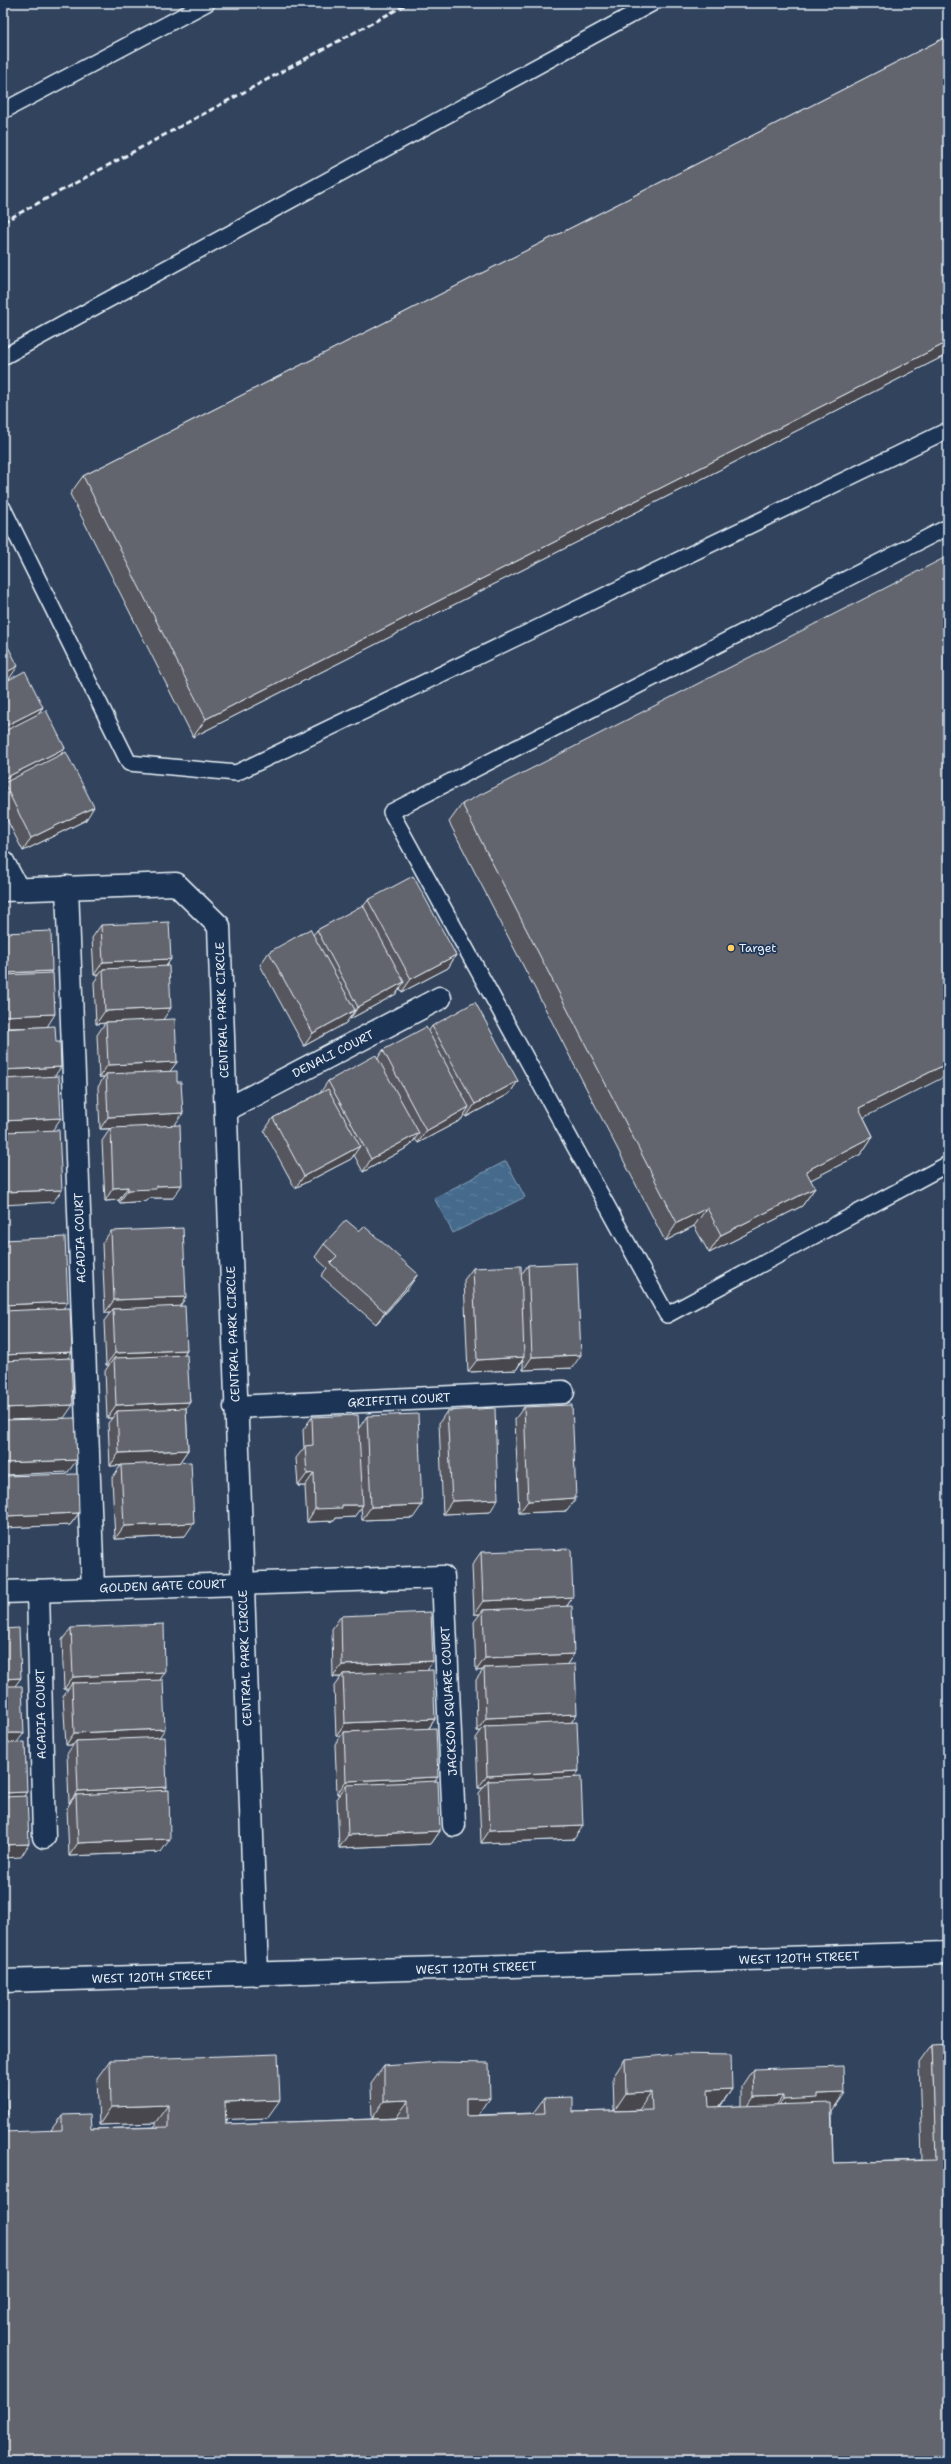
<svg xmlns="http://www.w3.org/2000/svg" width="951" height="2464" font-family="'Shantell Sans',sans-serif">
<style>
.water{fill:url(#water-ripples);stroke:#86a1b7}
.lines{fill:none;stroke-linecap:round;stroke-linejoin:round}
.service-casing{stroke:#e8f1f8;stroke-width:18}
.minor-casing{stroke:#e8f1f8;stroke-width:25}
.tertiary-casing{stroke:#e8f1f8;stroke-width:25}
.service{stroke:#1d3557;stroke-width:15}
.minor{stroke:#1d3557;stroke-width:22}
.tertiary{stroke:#1d3557;stroke-width:22}
.rail{stroke:#e8f1f8;stroke-width:3;stroke-dasharray:6 3;stroke-linecap:butt}
.wall{fill:#56575f;stroke:#e8f1f8}
.shaded-wall{fill:#46474d;stroke:#e8f1f8}
.building{fill:#64656e;stroke:#e8f1f8}
.poi-dot{fill:#ffd166;stroke:#1d3557;stroke-width:1.5}
.labels{text-anchor:middle;dominant-baseline:central;stroke-width:3.5;stroke-linejoin:round;paint-order:stroke}
.poi-label{font-size:12px;fill:#e8f1f8;stroke:#1d3557;text-anchor:start}
.street-label{font-size:12px;fill:#e8f1f8;stroke:#1d3557}
</style>
<defs>
<pattern id="water-ripples" width="26" height="14" patternUnits="userSpaceOnUse"><rect width="26" height="14" fill="#446b8c"/><path d="M2 4q2-2 4 0t4 0M15 11q2-2 4 0t4 0" fill="none" stroke="#5f819d"/></pattern>
</defs>
<rect width="100%" height="100%" fill="#32435e"/>
<filter id="ink" filterUnits="userSpaceOnUse"><feTurbulence type="fractalNoise" baseFrequency=".025" numOctaves="2"/><feDisplacementMap in="SourceGraphic" scale="8" xChannelSelector="R" yChannelSelector="G"/><feConvolveMatrix kernelMatrix="1 2 1 2 8 2 1 2 1" color-interpolation-filters="sRGB"/></filter>
<g filter="url(#ink)">
<polygon class="water" points="506,1161 525,1197 453,1233 434,1198"/>
<g class="lines">
<defs>
<g id="service">
<polyline points="3,111 207,3"/>
<polyline points="3,357 653,3"/>
<polyline points="3,508 129,763 236,773 948,430"/>
<polyline points="948,527 391,812 667,1315 948,1164"/>
</g>
<g id="minor">
<polyline points="3,862 18,890"/>
<polyline points="67,887 93,1589"/>
<polyline points="3,890 176,884 219,926 257,1974"/>
<polyline points="226,1110 440,998"/>
<polyline points="235,1407 563,1392"/>
<polyline points="38,1591 44,1837"/>
<polyline points="3,1592 443,1577 454,1825"/>
</g>
<polyline id="tertiary" points="3,1981 948,1953"/>
</defs>
<use href="#service" class="service-casing"/>
<use href="#minor" class="minor-casing"/>
<use href="#tertiary" class="tertiary-casing"/>
<use href="#service" class="service"/>
<use href="#minor" class="minor"/>
<use href="#tertiary" class="tertiary"/>
<polyline class="rail" points="3,222 409,3"/>
</g>
<g class="wall">
<polygon points="948,36 948,354 193,737 70,494 83,476"/>
<polygon points="3,683 43,707 38,714 65,748 60,755 86,820 23,851 3,812"/>
<polygon points="462,804 864,1118 873,1136 861,1154 810,1180 815,1188 802,1206 709,1253 694,1226 665,1241 449,822"/>
<polygon points="368,900 456,955 448,968 402,992 400,988 396,994 350,1019 349,1018 346,1023 304,1046 260,965 269,952 313,935 317,930 363,907"/>
<polygon points="101,925 171,959 166,966 163,1020 177,1062 170,1071 177,1082 183,1113 174,1125 173,1198 150,1198 147,1201 119,1203 119,1200 105,1201 102,1141 110,1129 100,1129 98,1087 104,1077 99,1077 97,1035 105,1023 96,1024 94,982 99,975 94,975 92,938"/>
<polygon points="432,1026 518,1081 509,1094 466,1117 464,1114 461,1120 418,1143 415,1139 410,1146 363,1172 354,1155 351,1159 295,1188 264,1131 273,1118 320,1093 328,1081 378,1058 383,1050 428,1032"/>
<polygon points="111,1231 186,1297 180,1306 187,1350 183,1355 190,1402 186,1408 188,1450 179,1463 185,1536 115,1539 112,1478 121,1465 110,1466 108,1423 112,1418 107,1418 105,1371 109,1365 106,1365 104,1321 110,1313 105,1313 102,1243"/>
<polygon points="359,1231 409,1287 376,1324 321,1276 327,1268 315,1257 324,1244"/>
<polygon points="528,1265 572,1368 523,1370 523,1360 516,1370 468,1372 464,1280 473,1268 521,1275"/>
<polygon points="524,1407 567,1511 519,1513 515,1419"/>
<polygon points="447,1411 490,1512 443,1514 439,1423"/>
<polygon points="367,1416 413,1518 362,1520 361,1506 354,1517 336,1518 334,1521 307,1522 305,1486 298,1486 296,1458 304,1448 303,1430 312,1417 359,1428"/>
<polygon points="4,1476 79,1513 70,1525 3,1528 3,1477"/>
<polygon points="481,1552 573,1597 567,1606 574,1654 567,1664 575,1777 574,1839 481,1843 479,1793 483,1788 478,1788 476,1738 481,1731 477,1731 476,1680 483,1670 476,1671 474,1622 480,1614 474,1614 472,1565"/>
<polygon points="341,1616 433,1661 427,1670 435,1719 429,1728 435,1781 440,1831 431,1844 339,1848 337,1797 340,1794 337,1794 335,1744 341,1736 336,1736 334,1686 341,1677 333,1677 332,1629"/>
<polygon points="71,1628 160,1680 159,1738 167,1787 165,1791 161,1852 69,1856 67,1808 70,1803 69,1803 67,1754 73,1745 66,1745 63,1696 68,1689 64,1689 62,1640"/>
<polygon points="932,2045 948,2461 51,2130 62,2115 91,2129 155,2127 155,2123 99,2125 97,2078 110,2060 267,2118 226,2119 226,2124 372,2119 371,2084 384,2066 490,2098 478,2115 533,2113 544,2098 573,2112 614,2111 613,2077 625,2059 732,2089 720,2107 741,2106 741,2087 753,2069 832,2111 833,2163 922,2160 919,2063"/>
</g>
<g class="shaded-wall">
<polygon points="948,342 948,354 193,737 206,719"/>
<polygon points="18,666 9,679 3,682 3,674"/>
<polygon points="43,707 34,719 3,735 3,727"/>
<polygon points="65,748 57,760 3,784 3,779"/>
<polygon points="94,807 86,820 23,851 31,838"/>
<polygon points="456,955 448,968 402,992 411,979"/>
<polygon points="171,959 162,972 103,969 99,975 94,975 103,962"/>
<polygon points="52,971 44,983 3,985 3,973"/>
<polygon points="404,982 396,994 350,1019 358,1007"/>
<polygon points="171,1008 162,1021 106,1022 105,1023 96,1024 105,1011"/>
<polygon points="355,1010 346,1023 304,1046 313,1033"/>
<polygon points="55,1014 47,1027 3,1028 3,1016"/>
<polygon points="177,1062 168,1074 106,1074 104,1077 99,1077 108,1065"/>
<polygon points="948,1063 948,1075 847,1126 859,1108"/>
<polygon points="61,1067 52,1080 3,1082 3,1070"/>
<polygon points="518,1081 509,1094 466,1117 475,1104"/>
<polygon points="469,1107 461,1120 418,1143 426,1131"/>
<polygon points="183,1113 174,1126 100,1129 108,1117"/>
<polygon points="61,1118 52,1131 3,1133 3,1121"/>
<polygon points="419,1133 410,1146 363,1172 371,1159"/>
<polygon points="873,1136 861,1154 793,1189 806,1171"/>
<polygon points="360,1146 351,1159 295,1188 304,1176"/>
<polygon points="182,1185 173,1198 150,1198 147,1201 119,1203 128,1190 156,1186"/>
<polygon points="128,1187 119,1200 105,1201 113,1188"/>
<polygon points="815,1188 802,1206 709,1253 721,1235"/>
<polygon points="62,1190 53,1202 3,1205 3,1192"/>
<polygon points="707,1208 694,1226 665,1241 677,1223"/>
<polygon points="418,1274 409,1287 376,1324 385,1312"/>
<polygon points="186,1297 177,1310 113,1309 110,1313 105,1313 114,1300"/>
<polygon points="68,1302 59,1314 3,1317 3,1305"/>
<polygon points="187,1350 178,1362 114,1358 109,1365 106,1365 115,1353"/>
<polygon points="72,1352 63,1365 3,1368 3,1355"/>
<polygon points="581,1355 572,1368 523,1370 532,1357"/>
<polygon points="524,1357 516,1370 468,1372 477,1360"/>
<polygon points="190,1402 181,1415 117,1411 112,1418 107,1418 116,1405"/>
<polygon points="73,1405 64,1418 3,1421 3,1408"/>
<polygon points="188,1450 179,1463 110,1466 119,1453"/>
<polygon points="77,1460 68,1472 3,1475 3,1463"/>
<polygon points="314,1473 305,1486 298,1486 307,1474"/>
<polygon points="576,1498 567,1511 519,1513 528,1501"/>
<polygon points="498,1499 490,1512 443,1514 452,1501"/>
<polygon points="342,1505 363,1505 354,1517 336,1518 334,1521 307,1522 315,1509"/>
<polygon points="422,1505 413,1518 362,1520 371,1507"/>
<polygon points="79,1513 70,1525 3,1528 3,1519 5,1516"/>
<polygon points="194,1523 185,1536 115,1539 124,1526"/>
<polygon points="573,1597 564,1610 483,1610 480,1614 474,1614 483,1601"/>
<polygon points="574,1654 565,1667 484,1668 483,1670 476,1671 485,1658"/>
<polygon points="433,1661 424,1674 343,1674 341,1677 333,1677 342,1665"/>
<polygon points="165,1672 157,1685 72,1683 68,1689 64,1689 73,1677"/>
<polygon points="21,1678 12,1690 3,1691 3,1679"/>
<polygon points="577,1714 568,1727 485,1726 481,1731 477,1731 486,1718"/>
<polygon points="435,1719 426,1732 344,1732 341,1736 336,1736 345,1723"/>
<polygon points="165,1729 156,1742 76,1741 73,1745 66,1745 74,1733"/>
<polygon points="3,1733 24,1733 15,1745 3,1746"/>
<polygon points="579,1771 570,1784 488,1781 483,1788 478,1788 487,1776"/>
<polygon points="438,1777 429,1790 346,1785 340,1794 337,1794 346,1781"/>
<polygon points="167,1787 159,1799 76,1795 70,1803 69,1803 78,1791"/>
<polygon points="27,1792 18,1804 3,1805 3,1793"/>
<polygon points="583,1826 574,1839 481,1843 490,1830"/>
<polygon points="440,1831 431,1844 339,1848 348,1835"/>
<polygon points="170,1839 161,1852 69,1856 78,1843"/>
<polygon points="29,1844 21,1857 3,1858 3,1845"/>
<polygon points="732,2089 719,2107 696,2108 708,2090"/>
<polygon points="651,2092 639,2110 614,2111 626,2093"/>
<polygon points="844,2093 832,2111 770,2118 783,2100 818,2094"/>
<polygon points="783,2096 770,2114 742,2115 754,2097"/>
<polygon points="466,2098 490,2098 478,2116 453,2116"/>
<polygon points="280,2100 267,2118 212,2120 225,2102"/>
<polygon points="409,2100 396,2118 372,2119 384,2101"/>
<polygon points="168,2105 155,2123 99,2125 111,2107"/>
<polygon points="3,2114 8,2114 3,2120"/>
</g>
<g class="building">
<polygon points="948,36 948,342 206,719 83,476"/>
<polygon points="948,556 948,1063 859,1108 873,1136 806,1171 815,1188 721,1235 707,1208 677,1223 462,804"/>
<polygon points="3,637 18,666 3,674"/>
<polygon points="25,671 43,707 3,727 3,683"/>
<polygon points="46,710 65,748 3,779 3,732"/>
<polygon points="66,752 94,807 31,838 4,783"/>
<polygon points="413,876 456,955 411,979 368,900"/>
<polygon points="363,905 404,982 358,1007 317,930"/>
<polygon points="169,922 171,959 103,962 101,925"/>
<polygon points="310,929 355,1010 313,1033 269,952"/>
<polygon points="51,931 52,971 3,973 3,933"/>
<polygon points="169,966 171,1008 105,1011 103,969"/>
<polygon points="53,973 55,1014 3,1016 3,975"/>
<polygon points="475,1002 518,1081 475,1104 432,1026"/>
<polygon points="175,1019 177,1062 108,1065 106,1022"/>
<polygon points="55,1026 56,1042 60,1042 61,1067 3,1070 3,1029"/>
<polygon points="426,1027 469,1107 426,1131 383,1050"/>
<polygon points="376,1055 419,1133 371,1159 328,1081"/>
<polygon points="177,1071 177,1082 181,1082 183,1113 108,1117 106,1074"/>
<polygon points="59,1076 61,1118 3,1121 3,1079"/>
<polygon points="328,1089 360,1146 304,1176 273,1118"/>
<polygon points="180,1125 182,1185 156,1186 156,1189 128,1190 128,1187 113,1188 111,1128"/>
<polygon points="59,1130 62,1190 3,1192 3,1132"/>
<polygon points="346,1220 359,1231 364,1226 418,1274 385,1312 330,1263 337,1256 324,1244"/>
<polygon points="183,1228 186,1297 114,1300 111,1231"/>
<polygon points="65,1237 68,1302 3,1305 3,1240"/>
<polygon points="577,1263 581,1355 532,1357 528,1265"/>
<polygon points="521,1266 524,1357 477,1360 473,1268"/>
<polygon points="185,1306 187,1350 115,1353 113,1309"/>
<polygon points="70,1308 72,1352 3,1355 3,1311"/>
<polygon points="187,1355 190,1402 116,1405 114,1358"/>
<polygon points="71,1358 73,1405 3,1408 3,1361"/>
<polygon points="572,1405 576,1498 528,1501 524,1407"/>
<polygon points="186,1408 188,1450 119,1453 117,1411"/>
<polygon points="495,1408 498,1499 452,1501 447,1411"/>
<polygon points="418,1414 422,1505 371,1507 367,1416"/>
<polygon points="358,1415 363,1505 342,1505 342,1508 315,1509 314,1473 307,1474 305,1446 313,1445 312,1417"/>
<polygon points="75,1418 77,1460 3,1463 3,1420"/>
<polygon points="191,1462 194,1523 124,1526 121,1465"/>
<polygon points="78,1474 79,1513 5,1516 4,1476"/>
<polygon points="571,1549 573,1597 483,1601 481,1552"/>
<polygon points="572,1606 574,1654 485,1658 483,1610"/>
<polygon points="431,1612 433,1661 342,1665 341,1616"/>
<polygon points="164,1624 165,1672 73,1677 71,1628"/>
<polygon points="19,1628 21,1678 3,1679 3,1629"/>
<polygon points="575,1664 577,1714 486,1718 484,1668"/>
<polygon points="433,1670 435,1719 345,1723 343,1674"/>
<polygon points="163,1680 165,1729 74,1733 72,1683"/>
<polygon points="3,1686 22,1686 24,1733 3,1733"/>
<polygon points="577,1722 579,1771 487,1776 485,1726"/>
<polygon points="436,1728 438,1777 346,1781 344,1732"/>
<polygon points="165,1737 167,1787 78,1791 76,1741"/>
<polygon points="25,1742 27,1792 3,1793 3,1743"/>
<polygon points="581,1777 583,1826 490,1830 488,1781"/>
<polygon points="438,1781 440,1831 348,1835 346,1785"/>
<polygon points="169,1790 170,1839 78,1843 76,1795"/>
<polygon points="27,1796 29,1844 3,1845 3,1797"/>
<polygon points="948,2044 948,2461 3,2461 3,2132 62,2130 62,2115 90,2114 91,2129 168,2127 168,2105 111,2107 110,2060 278,2054 280,2100 225,2102 226,2124 409,2118 409,2100 384,2101 384,2066 438,2062 489,2063 490,2098 466,2098 466,2116 545,2113 544,2098 573,2097 573,2112 652,2110 651,2092 626,2093 625,2059 676,2054 731,2055 732,2089 708,2090 709,2107 831,2103 833,2163 936,2160 932,2045"/>
<polygon points="843,2066 844,2093 818,2094 818,2098 783,2100 783,2096 754,2097 753,2069"/>
<polygon points="3,2080 6,2080 8,2114 3,2114"/>
</g>
</g>
<circle class="poi-dot" cx="731" cy="948" r="4"/>
<g class="labels">
<g class="poi-label">
<text x="739" y="948">Target</text>
</g>
<g class="street-label">
<text transform="translate(222 1010) rotate(-92)">CENTRAL PARK CIRCLE</text>
<text transform="translate(333 1054) rotate(-27)">DENALI COURT</text>
<text transform="translate(80 1238) rotate(-92)">ACADIA COURT</text>
<text transform="translate(233 1334) rotate(-92)">CENTRAL PARK CIRCLE</text>
<text transform="translate(399 1400) rotate(-3)">GRIFFITH COURT</text>
<text transform="translate(163 1586) rotate(-2)">GOLDEN GATE COURT</text>
<text transform="translate(245 1658) rotate(-92)">CENTRAL PARK CIRCLE</text>
<text transform="translate(449 1701) rotate(-93)">JACKSON SQUARE COURT</text>
<text transform="translate(41 1714) rotate(-91)">ACADIA COURT</text>
<text transform="translate(799 1958) rotate(-2)">WEST 120TH STREET</text>
<text transform="translate(476 1968) rotate(-2)">WEST 120TH STREET</text>
<text transform="translate(152 1977) rotate(-2)">WEST 120TH STREET</text>
</g>
</g>
<rect width="951" height="2464" fill="none" stroke="#1d3557" stroke-width="16"/>
<rect x="8" y="8" width="935" height="2448" fill="none" stroke="#e8f1f8" stroke-width="1.5" filter="url(#ink)"/>
</svg>
